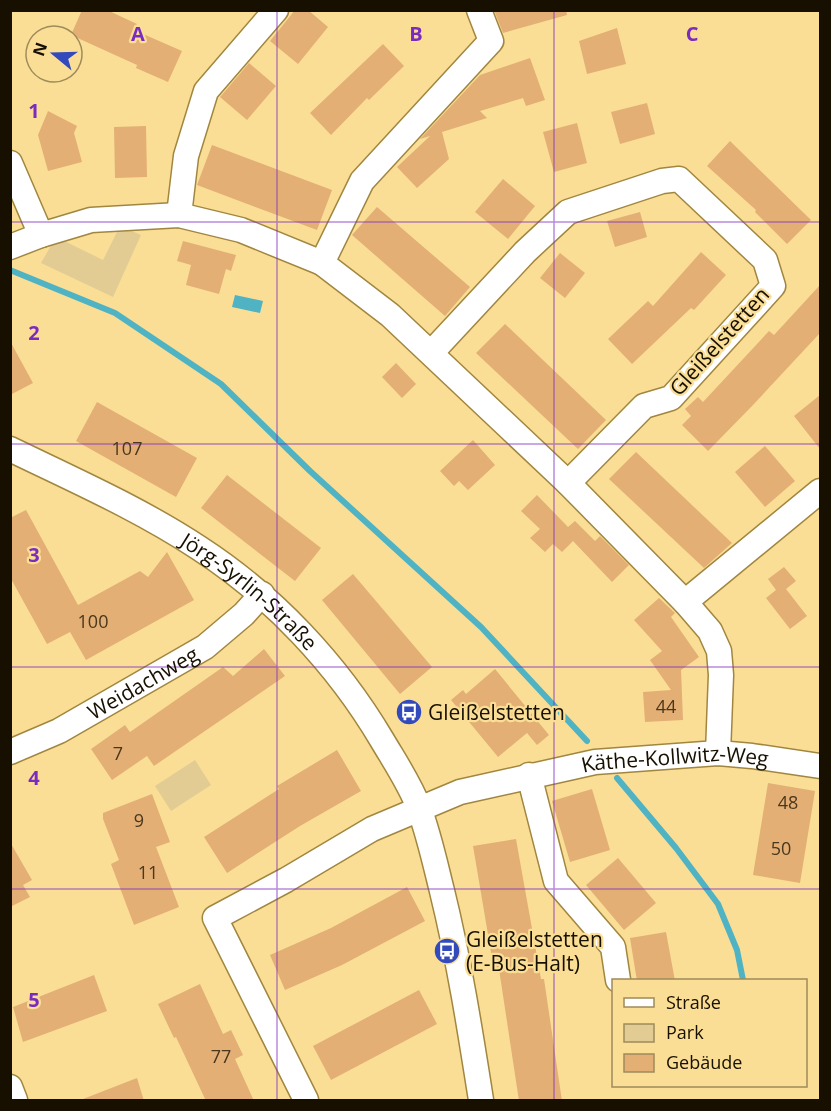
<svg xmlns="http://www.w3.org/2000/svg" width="831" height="1111" font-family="'Open Sans',sans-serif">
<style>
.green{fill:#e2cc93}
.water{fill:#4fb3c3}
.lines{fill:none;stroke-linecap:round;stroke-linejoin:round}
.stream{stroke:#4fb3c3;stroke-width:6}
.building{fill:#e3af75}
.minor-casing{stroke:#a1863f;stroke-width:27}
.minor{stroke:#fff;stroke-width:24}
.grid{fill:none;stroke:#7b2cbf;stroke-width:1.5;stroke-opacity:0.55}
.labels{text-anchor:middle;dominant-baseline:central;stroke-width:4.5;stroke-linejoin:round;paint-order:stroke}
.number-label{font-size:18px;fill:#4a371d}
.street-label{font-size:21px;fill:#170f00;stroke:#fade96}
.poi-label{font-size:21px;fill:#170f00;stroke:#fade96;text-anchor:start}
.grid-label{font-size:20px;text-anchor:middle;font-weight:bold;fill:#7b2cbf;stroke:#fade96;stroke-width:4.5;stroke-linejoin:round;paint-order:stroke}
</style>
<rect width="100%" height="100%" fill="#fade96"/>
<g class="green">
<polygon points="120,226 141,235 113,297 41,263 56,237 103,260"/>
<polygon points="195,760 211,785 171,811 155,786"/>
</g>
<polygon class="water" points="235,295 263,301 260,313 232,307"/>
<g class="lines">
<g class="stream">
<polyline points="10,270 115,313 221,384 310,471 481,627 587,741"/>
<polyline points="617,778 676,848 718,904 737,950 743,980"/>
</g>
</g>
<g class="building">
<polygon points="82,10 107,10 137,24 134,30 182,51 168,82 136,68 137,65 71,35"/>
<polygon points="295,10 308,10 328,27 298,64 270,41"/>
<polygon points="494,10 566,10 567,15 503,33"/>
<polygon points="617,28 626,64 587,74 579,41"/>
<polygon points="383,44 404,66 369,100 367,98 331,135 310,113"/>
<polygon points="530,58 545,100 526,106 523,98 480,111 487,118 442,132 449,159 417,188 397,167 430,136 420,139 480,75"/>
<polygon points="249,63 276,86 247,120 220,97"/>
<polygon points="647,103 655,134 620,144 611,112"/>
<polygon points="48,111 77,126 74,133 82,162 48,171 38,135"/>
<polygon points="577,123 587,163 554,172 543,132"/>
<polygon points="146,126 147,177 115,178 114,127"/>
<polygon points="730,141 811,220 787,244 755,212 756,210 707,166"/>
<polygon points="212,145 332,190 317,230 197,185"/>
<polygon points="503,179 535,206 508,239 475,212"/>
<polygon points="377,207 470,287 445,316 352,235"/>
<polygon points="640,212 647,237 615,247 607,221"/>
<polygon points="183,241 236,255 231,271 226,269 219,294 186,285 191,265 177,261"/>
<polygon points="701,252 726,275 694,310 691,308 632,364 608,339 648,301 653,306"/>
<polygon points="560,253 585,273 565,298 540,278"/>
<polygon points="820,285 820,333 753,405 708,451 682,425 691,416 685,409 698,397 703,402 769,331 774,335"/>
<polygon points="505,324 606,420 578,449 476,353"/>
<polygon points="10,341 33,383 10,395"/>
<polygon points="396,363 416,384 402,398 382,377"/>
<polygon points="820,395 820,449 794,416"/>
<polygon points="97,402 197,458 176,497 76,441"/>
<polygon points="473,440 495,465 468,490 459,481 454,486 440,471"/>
<polygon points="765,446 795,481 765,507 735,472"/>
<polygon points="636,452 732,543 704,568 609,479"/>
<polygon points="227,475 321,548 295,581 201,508"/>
<polygon points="537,495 568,527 575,521 595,541 600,536 629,565 612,582 573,541 562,552 553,544 545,552 530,538 540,529 521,511"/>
<polygon points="26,510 78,605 140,571 148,577 167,552 194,600 86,660 70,632 47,644 10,577 10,518"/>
<polygon points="784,567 796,581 786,589 807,616 790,629 766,598 776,590 768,579"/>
<polygon points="353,574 432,667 400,694 322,600"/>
<polygon points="659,598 675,613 671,617 699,657 681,670 683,720 645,722 643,692 671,690 650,660 662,651 634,620"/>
<polygon points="264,649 285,676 154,766 147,756 112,780 91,749 125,725 130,732 223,667 233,676"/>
<polygon points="495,669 549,735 537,745 527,733 498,757 451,700 463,690 466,694"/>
<polygon points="337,750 361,791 300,826 227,873 204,837 279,789 277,786"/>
<polygon points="768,783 815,791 800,883 753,875"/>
<polygon points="592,789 610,850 570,862 552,801"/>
<polygon points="152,794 170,842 156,847 179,907 134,925 111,864 119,860 103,819 103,813"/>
<polygon points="516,839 541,979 544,979 562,1101 519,1101 499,969 494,970 473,846"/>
<polygon points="10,842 32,880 23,885 30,897 10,907"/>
<polygon points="618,858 656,903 624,930 586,885"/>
<polygon points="407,887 425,921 342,965 285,990 270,955 331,928"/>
<polygon points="666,932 675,981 637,981 630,938"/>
<polygon points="94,975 107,1011 23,1042 13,1007"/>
<polygon points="200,984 223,1034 231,1030 243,1055 235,1059 254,1101 206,1101 176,1037 174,1038 158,1004"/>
<polygon points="419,990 437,1024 331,1080 313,1046"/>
<polygon points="137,1078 144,1101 83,1101 83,1099"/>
</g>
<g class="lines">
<defs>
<g id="minor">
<polyline points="10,163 41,235"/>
<polyline points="179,215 186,156 206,91 276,10"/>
<polyline points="10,247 41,235 91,220 179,215 241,230 322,263 390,315 568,483 685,602 710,631 719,651 721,675 718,753"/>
<polyline points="322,263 362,181 491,41 479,10"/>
<polyline points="431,353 525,252 568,212 662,181 679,179 765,260 773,286 671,398 644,406 568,483"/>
<path id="s1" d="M10 449C74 480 140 509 199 548 273 596 337 664 382 740 395 762 410 784 419 808 429 835 435 863 442 891 459 960 470 1030 481 1100"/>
<polyline points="685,602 820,491"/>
<path id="s2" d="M10 752 59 731 205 647 244 614 262 594"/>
<polyline points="529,775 556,881 613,947 618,980"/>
<polyline points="10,1087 15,1100"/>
<path id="s3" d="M306 1100 215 918 286 880 372 829 460 792 595 762 718 753 752 756 820 766"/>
</g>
</defs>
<use href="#minor" class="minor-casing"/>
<use href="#minor" class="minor"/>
</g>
<path class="grid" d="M277 10V1100M554 10V1100M10 222H820M10 444H820M10 667H820M10 889H820"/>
<defs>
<symbol id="bus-disc" viewBox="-11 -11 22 22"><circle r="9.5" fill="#324abb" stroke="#fade96"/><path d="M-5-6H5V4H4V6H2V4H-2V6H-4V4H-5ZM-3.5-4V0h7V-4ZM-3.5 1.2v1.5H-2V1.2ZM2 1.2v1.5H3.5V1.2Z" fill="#fff"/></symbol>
</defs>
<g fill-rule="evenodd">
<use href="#bus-disc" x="394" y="697" width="30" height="30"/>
<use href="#bus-disc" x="432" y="936" width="30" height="30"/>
</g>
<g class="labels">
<g class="number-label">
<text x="127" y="448">107</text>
<text x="93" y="621">100</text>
<text x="666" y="706">44</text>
<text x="118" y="753">7</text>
<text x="788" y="802">48</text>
<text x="139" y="820">9</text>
<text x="781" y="848">50</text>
<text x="148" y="872">11</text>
<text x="221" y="1056">77</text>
</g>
<g class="street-label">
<text transform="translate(719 341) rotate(-48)">Gleißelstetten</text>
<text stroke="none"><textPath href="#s1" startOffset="280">Jörg-Syrlin-Straße</textPath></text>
<text stroke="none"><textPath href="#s2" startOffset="150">Weidachweg</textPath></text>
<text stroke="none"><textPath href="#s3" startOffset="698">Käthe-Kollwitz-Weg</textPath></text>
</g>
<g class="poi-label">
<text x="428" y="712">Gleißelstetten</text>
<text x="466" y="939">Gleißelstetten<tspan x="466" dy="24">(E-Bus-Halt)</tspan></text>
</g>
</g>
<g class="grid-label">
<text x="138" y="41">A</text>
<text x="416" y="41">B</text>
<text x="692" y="41">C</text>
<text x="34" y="118">1</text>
<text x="34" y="340">2</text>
<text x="34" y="562">3</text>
<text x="34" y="785">4</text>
<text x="34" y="1007">5</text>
</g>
<rect width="831" height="1111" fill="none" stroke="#170f00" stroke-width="24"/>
<rect x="612" y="979" width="195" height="108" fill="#fade96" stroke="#9f8b5a" stroke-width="1.5"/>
<rect x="624" y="998" width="30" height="9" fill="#ffffff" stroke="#9f8b5a" stroke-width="1.5"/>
<text x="666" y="1009" font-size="18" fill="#170f00">Straße</text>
<rect x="624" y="1024" width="30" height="18" fill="#e2cc93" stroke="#9f8b5a" stroke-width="1.5"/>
<text x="666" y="1039" font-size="18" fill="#170f00">Park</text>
<rect x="624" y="1054" width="30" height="18" fill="#e3af75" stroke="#9f8b5a" stroke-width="1.5"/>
<text x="666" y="1069" font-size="18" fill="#170f00">Gebäude</text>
<g transform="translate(54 54) rotate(289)"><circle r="28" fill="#fade96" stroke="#9f8b5a" stroke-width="1.5"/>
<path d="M0-4.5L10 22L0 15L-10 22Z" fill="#324abb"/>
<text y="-9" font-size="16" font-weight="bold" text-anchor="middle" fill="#170f00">N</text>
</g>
</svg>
